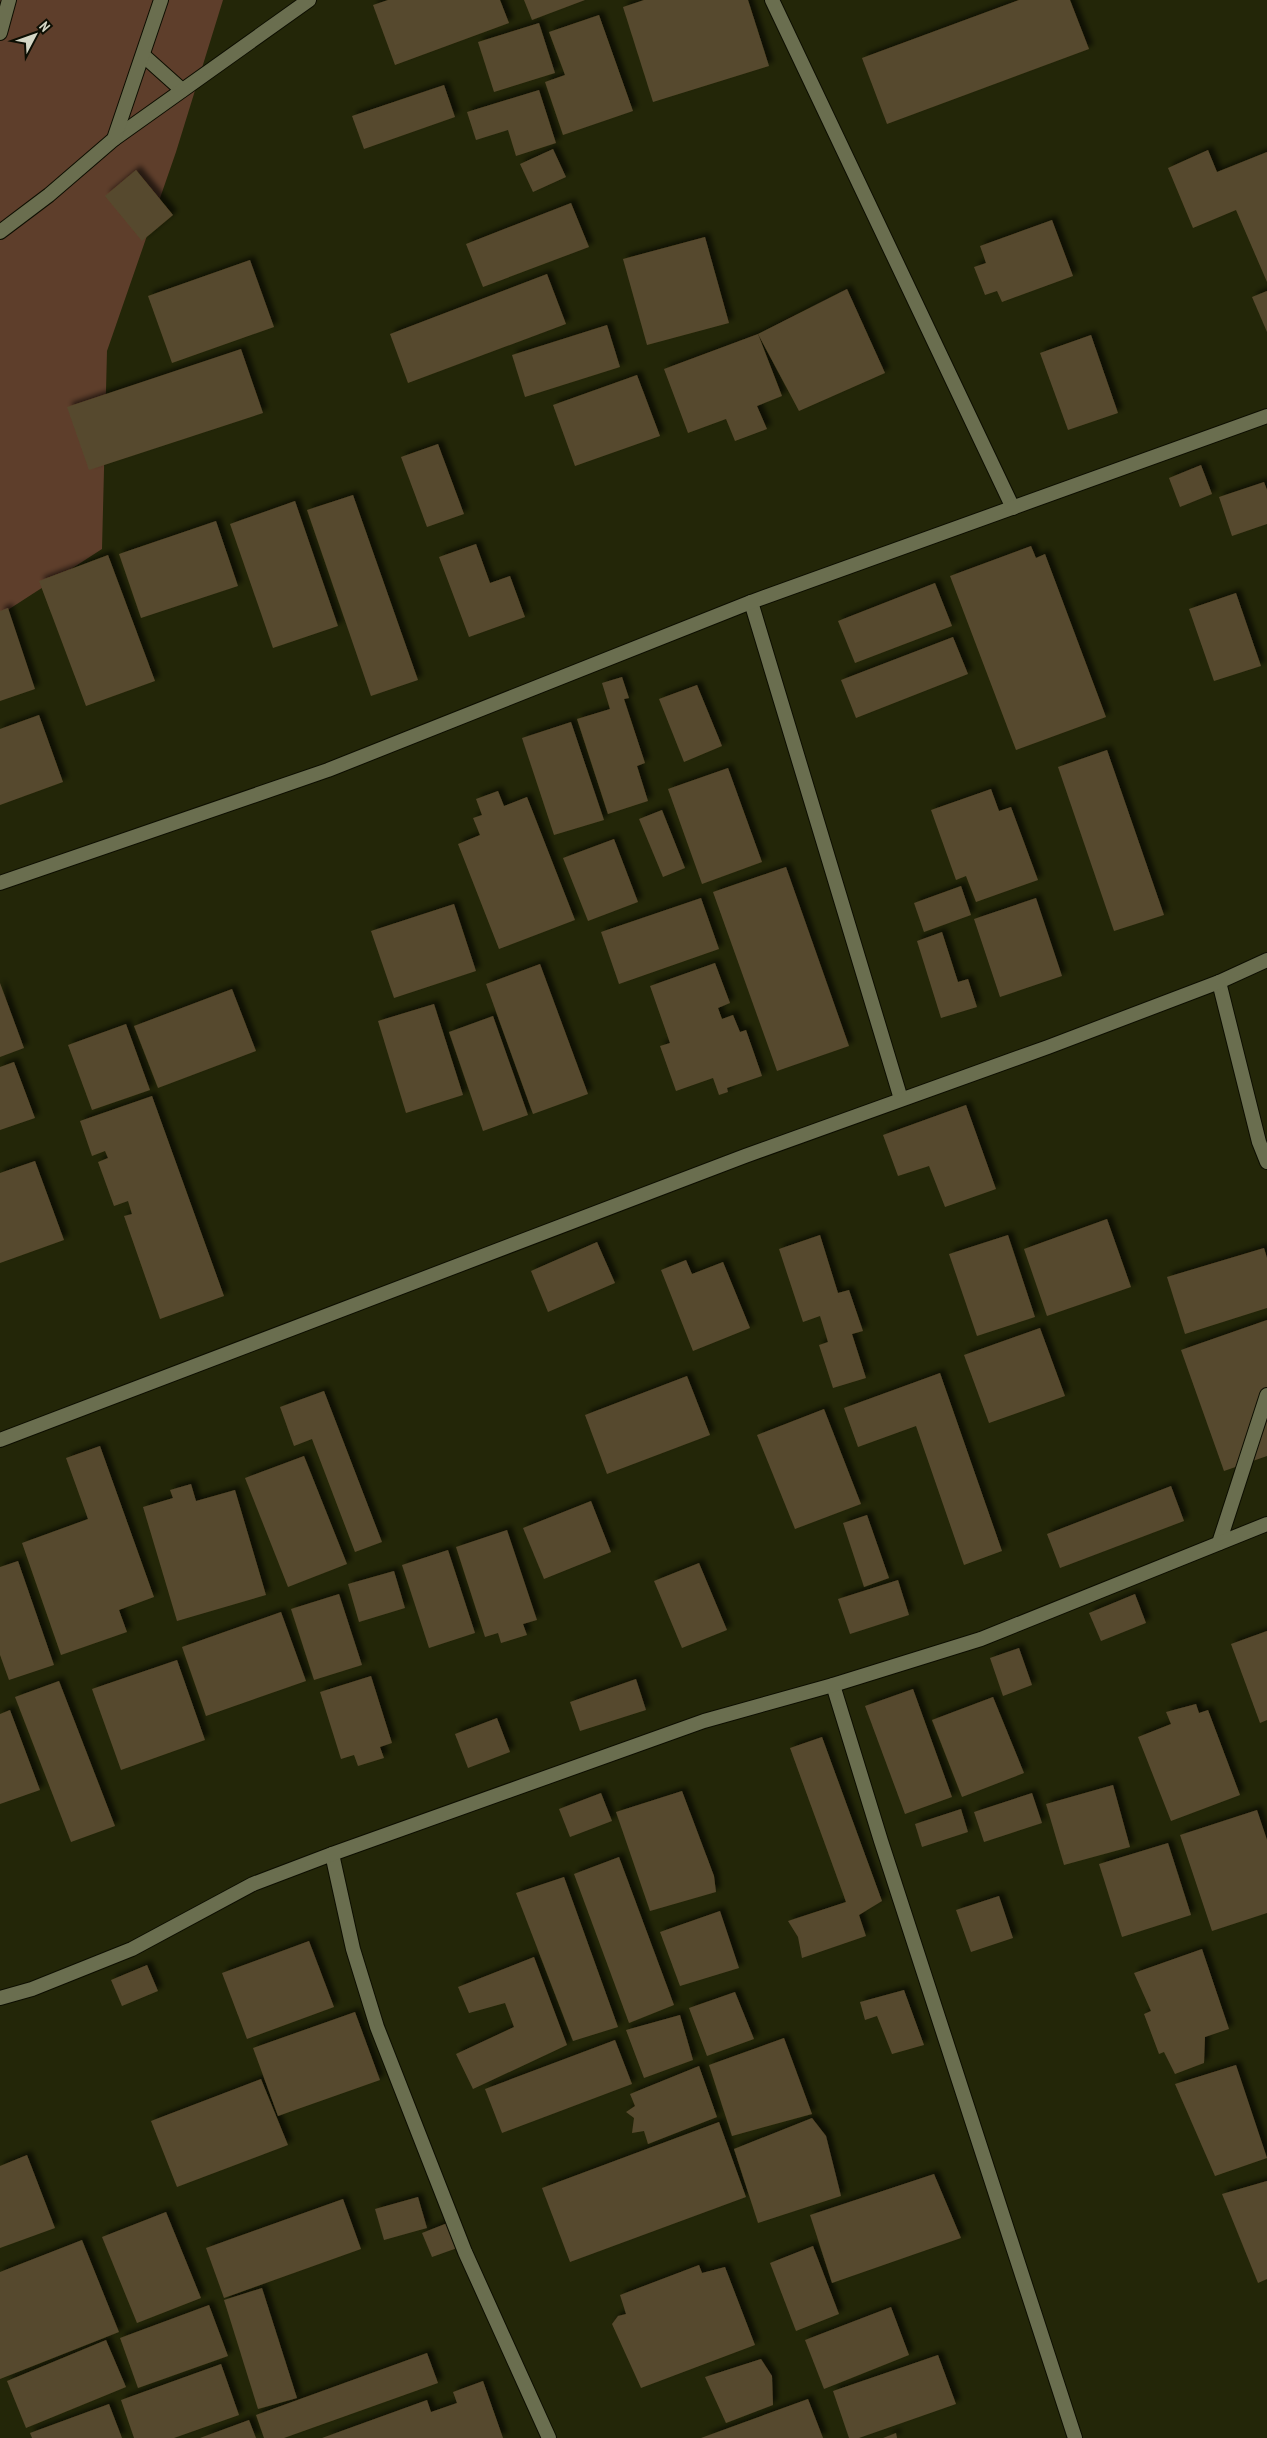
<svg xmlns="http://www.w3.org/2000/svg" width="1267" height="2438" font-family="'PT Sans Narrow',sans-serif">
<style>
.green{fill:#5e3e2b}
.building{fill:#57492d;filter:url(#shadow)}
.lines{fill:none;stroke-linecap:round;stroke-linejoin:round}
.minor-casing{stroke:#0d0e00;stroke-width:16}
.minor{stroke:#6a6e4f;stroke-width:14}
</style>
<defs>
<filter id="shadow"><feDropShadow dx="4.5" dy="-4.5" stdDeviation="2.5" flood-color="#0009"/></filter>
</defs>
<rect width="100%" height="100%" fill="#232608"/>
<polygon class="green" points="0,0 223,0 176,152 107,351 102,549 0,615"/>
<g class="building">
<polygon points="388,0 500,0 509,23 395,65 373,5"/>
<polygon points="524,0 585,0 532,20"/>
<polygon points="644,0 748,0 769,66 653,102 623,7"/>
<polygon points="1019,0 1070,0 1089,49 887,124 862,58"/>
<polygon points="599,15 633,111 563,135 545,82 565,75 549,32"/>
<polygon points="539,23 555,73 494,92 478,42"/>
<polygon points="444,85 455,117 364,149 352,116"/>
<polygon points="539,90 556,143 516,156 508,130 476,140 467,112"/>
<polygon points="553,149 566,177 533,192 520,164"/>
<polygon points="1208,150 1217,172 1267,152 1267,282 1236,210 1193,228 1168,168"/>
<polygon points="136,170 173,215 142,241 105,196"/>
<polygon points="571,203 589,247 483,287 466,244"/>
<polygon points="1052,220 1073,276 1002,302 997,291 985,295 974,267 986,263 980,246"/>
<polygon points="705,237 729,323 647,345 623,259"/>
<polygon points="250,260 274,327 172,363 148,296"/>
<polygon points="547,274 566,324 408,383 390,334"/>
<polygon points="847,289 885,373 799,411 758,334"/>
<polygon points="1267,291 1267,332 1252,297"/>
<polygon points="607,325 620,367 525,397 512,355"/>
<polygon points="758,334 782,396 757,406 767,429 735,441 726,419 688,433 664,369"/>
<polygon points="1091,335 1118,413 1068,430 1040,353"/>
<polygon points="241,349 263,413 89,470 67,407"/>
<polygon points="637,375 660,436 575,466 553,405"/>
<polygon points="438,444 464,514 427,527 401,457"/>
<polygon points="1201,465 1212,494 1180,507 1169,478"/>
<polygon points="1264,482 1267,490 1267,524 1232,536 1219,497"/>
<polygon points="353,495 418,680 371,696 307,510"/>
<polygon points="295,501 338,626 273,648 230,524"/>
<polygon points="216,521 238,586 141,618 119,554"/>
<polygon points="476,544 490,583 510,576 525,617 469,637 439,557"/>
<polygon points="1031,546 1036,558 1045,554 1106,717 1016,750 950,576"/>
<polygon points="108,555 155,681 86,706 39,581"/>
<polygon points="935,583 952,626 855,663 838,621"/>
<polygon points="1236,593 1261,666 1214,681 1189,609"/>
<polygon points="8,608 35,689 0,701 0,611"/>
<polygon points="953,637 968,674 856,718 841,680"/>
<polygon points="622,677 629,698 624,699 645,763 637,766 648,801 608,814 577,719 610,709 602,683"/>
<polygon points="697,685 722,746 684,762 659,699"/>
<polygon points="39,715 63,782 0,805 0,729"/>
<polygon points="571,722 604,820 554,835 522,738"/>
<polygon points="1107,750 1164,915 1114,931 1058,767"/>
<polygon points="728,768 762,862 702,884 668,789"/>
<polygon points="991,789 999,811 1011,807 1038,880 976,902 966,876 956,880 931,810"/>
<polygon points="498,791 504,806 527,797 575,920 499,949 458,844 480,835 473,818 482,815 476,799"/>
<polygon points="662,810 685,868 663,877 639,819"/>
<polygon points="614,839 638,902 588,921 563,858"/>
<polygon points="786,867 849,1046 777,1071 713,892"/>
<polygon points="961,886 971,915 924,932 914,903"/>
<polygon points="701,898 719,949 619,984 601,932"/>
<polygon points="1036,898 1062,976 1000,997 974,919"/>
<polygon points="454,904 476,971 394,998 371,931"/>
<polygon points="942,932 958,982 968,979 977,1007 941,1018 917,941"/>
<polygon points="715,963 730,1003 718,1008 722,1019 733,1015 740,1032 746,1030 762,1076 727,1088 728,1092 719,1095 713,1078 676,1091 660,1046 670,1043 650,986"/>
<polygon points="540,964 588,1094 533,1114 486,984"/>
<polygon points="0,983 24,1048 0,1057"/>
<polygon points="232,989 256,1051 158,1088 134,1026"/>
<polygon points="434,1004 463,1095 406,1113 378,1021"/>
<polygon points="493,1016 528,1115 483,1131 449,1032"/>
<polygon points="126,1024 150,1090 92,1110 68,1045"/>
<polygon points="14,1062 35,1118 0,1130 0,1067"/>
<polygon points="152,1096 224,1296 160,1319 124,1216 132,1214 128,1201 114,1206 98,1162 108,1158 105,1151 92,1156 80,1121"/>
<polygon points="966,1105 996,1189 945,1207 929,1166 898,1176 883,1135"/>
<polygon points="35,1161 64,1240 0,1263 0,1173"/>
<polygon points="1107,1219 1131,1287 1047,1316 1024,1249"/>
<polygon points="820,1235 838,1293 849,1290 863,1331 852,1334 866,1378 833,1388 819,1345 828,1342 820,1316 803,1322 779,1249"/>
<polygon points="1008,1235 1035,1317 977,1336 949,1254"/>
<polygon points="597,1242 615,1283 548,1312 531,1271"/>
<polygon points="1264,1248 1267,1258 1267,1308 1185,1334 1167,1277"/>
<polygon points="686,1260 692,1274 723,1262 750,1328 693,1351 661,1270"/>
<polygon points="1267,1320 1267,1456 1224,1471 1181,1350"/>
<polygon points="1040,1328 1065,1396 989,1423 964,1355"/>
<polygon points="940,1373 1002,1551 964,1565 916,1426 858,1447 844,1408"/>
<polygon points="687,1376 710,1435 607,1474 585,1415"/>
<polygon points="324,1391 382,1542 355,1552 312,1439 294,1446 280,1407"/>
<polygon points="824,1409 861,1504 795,1529 757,1435"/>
<polygon points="100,1446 154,1597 119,1610 127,1632 61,1655 22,1543 88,1519 66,1458"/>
<polygon points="304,1456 347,1564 288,1587 245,1478"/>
<polygon points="191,1484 196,1501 235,1490 266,1595 177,1621 143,1507 173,1498 170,1490"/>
<polygon points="1171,1486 1184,1521 1060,1568 1047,1534"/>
<polygon points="591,1501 611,1552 544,1579 523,1528"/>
<polygon points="867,1515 889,1578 864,1587 843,1523"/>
<polygon points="507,1530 537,1620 523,1624 527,1635 501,1643 498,1633 485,1637 456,1547"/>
<polygon points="448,1550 475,1633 429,1648 402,1565"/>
<polygon points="18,1561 54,1665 9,1680 0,1655 0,1567"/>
<polygon points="699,1563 727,1630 682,1648 654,1581"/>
<polygon points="394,1571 405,1608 359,1622 348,1584"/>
<polygon points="898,1580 909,1615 850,1634 838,1599"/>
<polygon points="339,1594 362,1665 314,1680 291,1609"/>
<polygon points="1135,1594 1146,1623 1101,1641 1089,1613"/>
<polygon points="281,1612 306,1681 206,1716 182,1647"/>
<polygon points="1267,1631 1267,1720 1260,1723 1231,1644"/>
<polygon points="1019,1648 1032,1685 1003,1696 990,1658"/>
<polygon points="177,1660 205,1740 121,1770 92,1689"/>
<polygon points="371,1676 392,1743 380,1747 384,1758 358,1766 354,1755 341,1759 320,1692"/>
<polygon points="636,1679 646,1710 580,1731 570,1702"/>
<polygon points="59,1681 115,1826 71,1842 15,1697"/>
<polygon points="913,1689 952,1797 905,1814 865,1706"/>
<polygon points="993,1697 1024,1773 962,1797 932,1720"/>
<polygon points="1196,1704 1199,1713 1208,1710 1240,1795 1171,1821 1138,1737 1171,1724 1166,1712"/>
<polygon points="10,1710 40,1790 0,1804 0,1714"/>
<polygon points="497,1718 510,1752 468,1768 455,1734"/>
<polygon points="822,1737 882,1901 859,1915 866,1936 802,1958 798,1937 788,1921 846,1902 790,1748"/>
<polygon points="1113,1785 1130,1847 1064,1865 1046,1804"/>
<polygon points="682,1791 714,1876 716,1892 650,1911 616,1812"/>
<polygon points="601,1793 612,1821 570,1837 559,1809"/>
<polygon points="1032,1793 1042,1823 984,1842 974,1812"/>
<polygon points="961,1809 968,1832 922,1847 915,1824"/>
<polygon points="1257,1810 1267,1840 1267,1913 1212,1931 1180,1835"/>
<polygon points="1168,1843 1191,1915 1122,1937 1099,1864"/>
<polygon points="619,1857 674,2005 629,2023 574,1874"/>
<polygon points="564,1877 618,2027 573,2041 516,1893"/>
<polygon points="999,1896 1013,1938 971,1952 956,1910"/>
<polygon points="720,1911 739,1968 680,1986 660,1932"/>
<polygon points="309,1941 334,2007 247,2039 222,1973"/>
<polygon points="1202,1949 1229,2029 1205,2037 1204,2063 1175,2074 1164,2052 1159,2054 1144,2014 1151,2011 1134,1973"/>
<polygon points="534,1957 567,2045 473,2089 456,2054 514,2027 505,2003 469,2013 458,1987"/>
<polygon points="147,1965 158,1991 122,2006 111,1980"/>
<polygon points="904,1990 924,2045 892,2054 877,2016 865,2020 860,2002"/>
<polygon points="735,1992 754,2039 707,2056 689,2008"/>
<polygon points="355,2012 380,2080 278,2116 253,2048"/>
<polygon points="680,2015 693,2060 644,2078 626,2030"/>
<polygon points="784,2038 812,2114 732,2136 709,2065"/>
<polygon points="615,2040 632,2084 502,2133 485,2089"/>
<polygon points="1236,2065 1267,2158 1215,2176 1175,2084"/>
<polygon points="699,2066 717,2117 648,2144 644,2131 632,2133 634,2118 626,2112 635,2106 630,2094"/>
<polygon points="261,2079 288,2145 177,2187 151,2121"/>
<polygon points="812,2118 826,2136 841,2196 758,2223 734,2149"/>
<polygon points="719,2122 746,2197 570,2262 542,2188"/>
<polygon points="27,2155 55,2228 0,2248 0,2166"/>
<polygon points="934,2174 961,2238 832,2283 810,2215"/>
<polygon points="1267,2181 1267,2279 1258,2283 1222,2194"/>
<polygon points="418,2197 427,2228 384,2240 375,2209"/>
<polygon points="343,2199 361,2249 224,2298 206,2248"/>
<polygon points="166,2212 201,2298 137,2323 102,2237"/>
<polygon points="450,2222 460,2247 432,2257 422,2233"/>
<polygon points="82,2240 119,2332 0,2379 0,2272"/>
<polygon points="813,2246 839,2314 796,2331 770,2263"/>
<polygon points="699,2265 702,2273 725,2267 755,2345 641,2388 612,2324 618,2316 626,2314 620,2295"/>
<polygon points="262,2288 297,2398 258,2409 224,2300"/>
<polygon points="209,2305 228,2356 138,2388 120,2338"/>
<polygon points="891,2307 909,2355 824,2389 805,2340"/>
<polygon points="106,2340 126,2387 26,2428 7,2381"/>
<polygon points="427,2353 438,2383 284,2438 264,2438 256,2415"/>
<polygon points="938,2355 956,2404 859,2438 849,2438 833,2391"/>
<polygon points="761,2359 772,2376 773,2405 726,2423 705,2377"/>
<polygon points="221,2364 239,2415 174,2438 134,2438 121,2400"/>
<polygon points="483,2381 503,2438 322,2438 427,2400 431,2412 457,2403 453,2392"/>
<polygon points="808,2399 823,2438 701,2438"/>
<polygon points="109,2404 122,2438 32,2438 30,2433"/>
<polygon points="249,2420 256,2438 200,2438"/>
<polygon points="896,2433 897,2438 883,2438"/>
</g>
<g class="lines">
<defs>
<g id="minor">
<polyline points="772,0 1013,508"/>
<polyline points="0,33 9,0"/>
<polyline points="144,56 182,90"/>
<polyline points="114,139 309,0"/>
<polyline points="0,232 49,195 114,139 161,0"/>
<polyline points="751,602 901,1099"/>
<polyline points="0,883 328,770 751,602 1267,416"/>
<polyline points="1219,982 1259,1142 1267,1162"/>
<polyline points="0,1440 745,1156 1048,1047 1219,982 1267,960"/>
<polyline points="1219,1543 1267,1395"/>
<polyline points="833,1685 881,1841 1075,2438"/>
<polyline points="332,1854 353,1949 377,2027 465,2252 549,2438"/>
<polyline points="0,1998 32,1989 132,1949 253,1884 332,1854 704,1721 833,1685 981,1639 1267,1524"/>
</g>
</defs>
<use href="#minor" class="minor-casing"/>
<use href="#minor" class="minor"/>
</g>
<g transform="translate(35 35) rotate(49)" stroke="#0c0e03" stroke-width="4" paint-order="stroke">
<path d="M0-4L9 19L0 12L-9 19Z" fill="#d5d7c6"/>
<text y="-8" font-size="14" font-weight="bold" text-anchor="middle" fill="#d5d7c6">N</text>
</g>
</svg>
